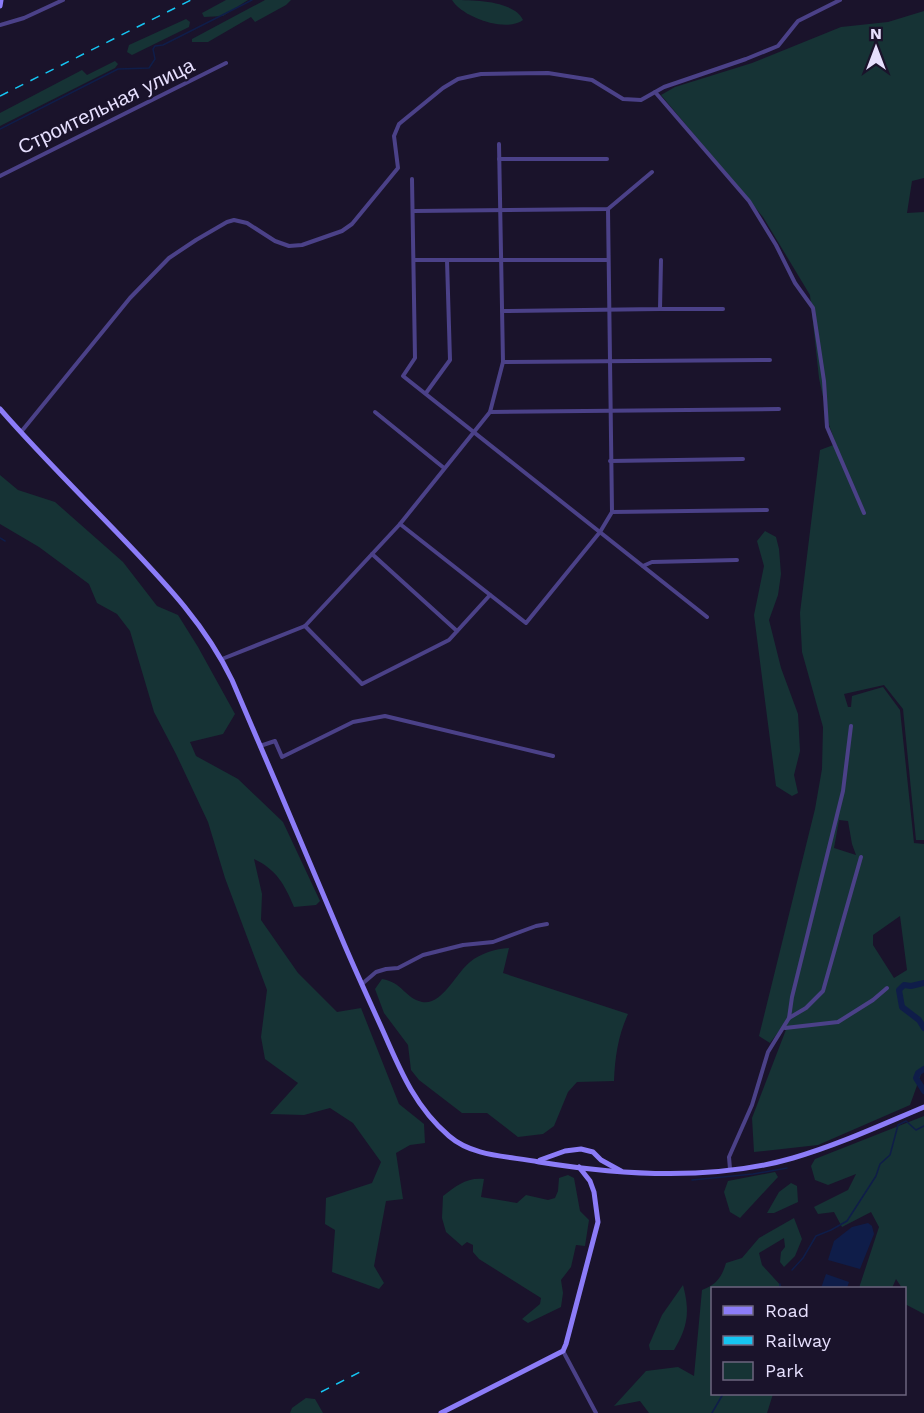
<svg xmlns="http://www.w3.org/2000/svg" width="924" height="1413" font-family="'Work Sans',sans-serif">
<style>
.green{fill:#163335;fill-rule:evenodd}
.water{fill:#0f1d49}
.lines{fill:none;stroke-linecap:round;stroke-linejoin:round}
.stream{stroke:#0f1d49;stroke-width:1.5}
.river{stroke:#0f1d49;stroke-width:6}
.street{stroke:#4b4188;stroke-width:4}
.secondary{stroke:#8c7cf8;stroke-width:5}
.rail{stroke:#16c5f2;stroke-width:1.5;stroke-dasharray:9 8;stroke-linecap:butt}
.labels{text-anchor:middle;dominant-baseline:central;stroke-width:4.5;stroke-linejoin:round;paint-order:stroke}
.street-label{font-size:20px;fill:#e6dffd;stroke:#1a132b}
</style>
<rect width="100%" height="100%" fill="#1a132b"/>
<g class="green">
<polygon points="226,0 248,0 223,16 204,17 202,13"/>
<polygon points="265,0 291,0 286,5 255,22 251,17 208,42 192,42 192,39"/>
<path d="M452 0C471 0 514 0 523 20 506 33 462 17 452 0Z"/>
<path d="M924 11V178L912 181 907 213 924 212V840H916L903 709 884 685 844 694 848 707H851L852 696 883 687 900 710 914 843 924 844V1066L910 1105 818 1145 754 1152 752 1118 787 1027 783 1026 770 1043 759 1036 815 809 822 769 823 727 802 652 800 613 820 450 836 444 829 425 819 378 810 295 763 217 661 95 675 87 752 63 841 27 888 22ZM839 820 848 821 852 844 856 855 834 848ZM900 916 907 970 894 978 873 945V935Z"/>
<polygon points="186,19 190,22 189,27 132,55 127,52 129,45"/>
<polygon points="115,61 118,64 115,68 0,126 0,113 82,70 87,75"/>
<path d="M0 475 18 490 55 502 123 562 157 606 178 615 198 647 235 714 223 734 190 742 196 756 238 779 283 822 320 901 316 905 294 907C285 885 276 869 254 859L262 894 261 920 298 973 337 1012 361 1008 399 1104 424 1124 425 1143 410 1145 396 1153 403 1199 386 1201 374 1266 384 1283 379 1289 332 1272 335 1230 325 1224 326 1198 372 1183 381 1162 353 1123 330 1108 304 1115 270 1114 298 1083 265 1059 261 1037 267 990 225 878 208 822 176 754 154 712 130 631 117 614 97 603 89 584 39 547 0 524Z"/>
<polygon points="765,531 776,537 779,549 781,574 778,595 769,620 781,668 798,714 800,751 794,775 798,793 792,796 776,786 754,615 764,566 757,541"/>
<path d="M509 948 503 973 628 1014C618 1036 615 1057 614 1081L577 1082 568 1092 554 1126 543 1134 518 1137 487 1113H462L419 1080 411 1070 408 1045 384 1013 375 989 382 979C402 982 405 998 422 1002 442 1006 456 973 470 962 481 953 495 949 509 948Z"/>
<polygon points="924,1116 924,1314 905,1304 904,1288 902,1288 896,1279 892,1288 859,1288 879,1227 871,1212 842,1227 834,1212 818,1214 814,1207 848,1190 856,1174 828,1185 815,1180 811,1166 815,1159"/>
<polygon points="775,1172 778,1177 740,1218 730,1212 724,1192 728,1181"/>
<path d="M568 1175 574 1178 580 1211 589 1220 585 1246 576 1245 571 1267 561 1280 563 1293 561 1307 528 1323 522 1319 540 1304 541 1298 479 1259 473 1252V1245L467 1242 462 1246 446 1232 442 1218 443 1196C456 1186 467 1177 484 1179L481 1197 517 1203 526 1195 548 1200 555 1198 558 1191 559 1178Z"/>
<polygon points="791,1183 797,1186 798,1202 774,1213 767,1213 779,1192"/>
<path d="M794 1218 802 1239 795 1256 784 1267 780 1262 781 1252 785 1247 784 1238 759 1253 762 1265 783 1288H712V1394H800V1395L773 1394 767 1413H649L640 1401 614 1406 646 1371 678 1367 694 1376 702 1290C716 1285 722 1277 726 1263L742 1258 759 1238Z"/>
<path d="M683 1285C690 1312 688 1326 674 1350H650L649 1345 662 1315Z"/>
<polygon points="306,1398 315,1399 323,1413 290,1413 292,1408"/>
</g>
<g class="water">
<polygon points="868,1223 872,1226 874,1234 860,1269 828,1260 834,1241 852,1227"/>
<polygon points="826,1274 849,1282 847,1288 821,1288"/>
</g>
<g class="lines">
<g class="stream">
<polyline points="0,129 118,69 149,68 155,59 153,49 155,46 163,45 252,0"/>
<polyline points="0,538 5,541"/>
<polyline points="692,1180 753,1174 787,1168"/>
<polyline points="792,1270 803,1258 816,1236 831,1230 847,1221 876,1176 880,1164 890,1155 898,1125 906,1121 916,1130 924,1126"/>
<polyline points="780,1288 780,1284"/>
<polyline points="712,1413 723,1394"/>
</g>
<g class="river">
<polyline points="924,983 911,986 904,985 899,990 902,1007 919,1020 924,1028"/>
<polyline points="924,1069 918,1073 916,1078 924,1091"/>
</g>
<g class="street">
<polyline points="0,25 24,18 63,0"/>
<polyline points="655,92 749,201 776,245 795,283 813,308 824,381 827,427 864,513"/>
<polyline points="499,159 607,159"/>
<polyline points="0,176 226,63"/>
<polyline points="412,179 415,358 403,376 707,617"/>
<polyline points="414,211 608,209 652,172"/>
<polyline points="415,260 607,260"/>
<polyline points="660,309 723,309"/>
<polyline points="502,311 660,309 661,260"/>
<polyline points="503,362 770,360"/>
<polyline points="426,393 450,360 447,260"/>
<polyline points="375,412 444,468"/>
<polyline points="490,412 779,409"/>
<polyline points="21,432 130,298 169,258 196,240 227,222 234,220 247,223 275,241 289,246 302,245 342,231 352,224 398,168 394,136 399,124 443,88 458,79 481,74 548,73 592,80 623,99 641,100 664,87 746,59 778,46 798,21 840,0"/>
<polyline points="610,461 743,459"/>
<polyline points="612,512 767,510"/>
<polyline points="400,524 526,623 600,532 612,512 608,209"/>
<polyline points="372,554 457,631"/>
<polyline points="643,566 652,562 737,560"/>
<polyline points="305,626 362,684 449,640 490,595"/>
<polyline points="222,659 305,626 400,524 490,412 503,362 499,144"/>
<polyline points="260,746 275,741 282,757 353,722 385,716 553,756"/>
<polyline points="362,984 376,972 386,969 398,968 423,955 463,945 493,942 536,926 547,924"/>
<polyline points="789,1018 806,1008 823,991 861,857"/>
<polyline points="785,1028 838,1022 873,1000 887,988"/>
<polyline points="730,1169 729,1157 752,1105 768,1052 789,1018 792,997 843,791 851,726"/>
<polyline points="563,1351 596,1413"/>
</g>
<g class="secondary">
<polyline points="0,6 1,0"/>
<path d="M0 409C40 455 84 498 126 542 167 585 206 626 232 680 269 766 306 853 342 939 355 970 369 1000 383 1031 400 1070 415 1107 449 1136 473 1157 509 1156 539 1162 619 1175 714 1181 793 1158 838 1145 881 1125 924 1107"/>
<polyline points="540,1160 565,1151 581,1149 593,1152 601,1160 621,1171"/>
<polyline points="441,1413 563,1351 566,1344 598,1222 594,1192 590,1181 579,1167"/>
</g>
<g class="rail">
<polyline points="0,96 191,0"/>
<polyline points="321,1392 362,1371"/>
</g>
</g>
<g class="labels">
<g class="street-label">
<text transform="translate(106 106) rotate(-26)">Строительная улица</text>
</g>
</g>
<rect x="711" y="1287" width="195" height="108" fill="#1a132b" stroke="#6c657f" stroke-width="1.5"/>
<rect x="723" y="1306" width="30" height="9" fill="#8c7cf8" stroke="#6c657f" stroke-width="1.5"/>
<text x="765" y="1317" font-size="18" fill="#e6dffd">Road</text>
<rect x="723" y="1336" width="30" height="9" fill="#16c5f2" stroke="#6c657f" stroke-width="1.5"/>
<text x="765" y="1347" font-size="18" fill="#e6dffd">Railway</text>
<rect x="723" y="1362" width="30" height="18" fill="#163335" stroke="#6c657f" stroke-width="1.5"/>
<text x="765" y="1377" font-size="18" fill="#e6dffd">Park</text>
<g transform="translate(876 48)" stroke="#1a132b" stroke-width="4.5" paint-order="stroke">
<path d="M0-4.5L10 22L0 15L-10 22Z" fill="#e6dffd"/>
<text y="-9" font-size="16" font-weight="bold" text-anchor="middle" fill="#e6dffd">N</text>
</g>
</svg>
